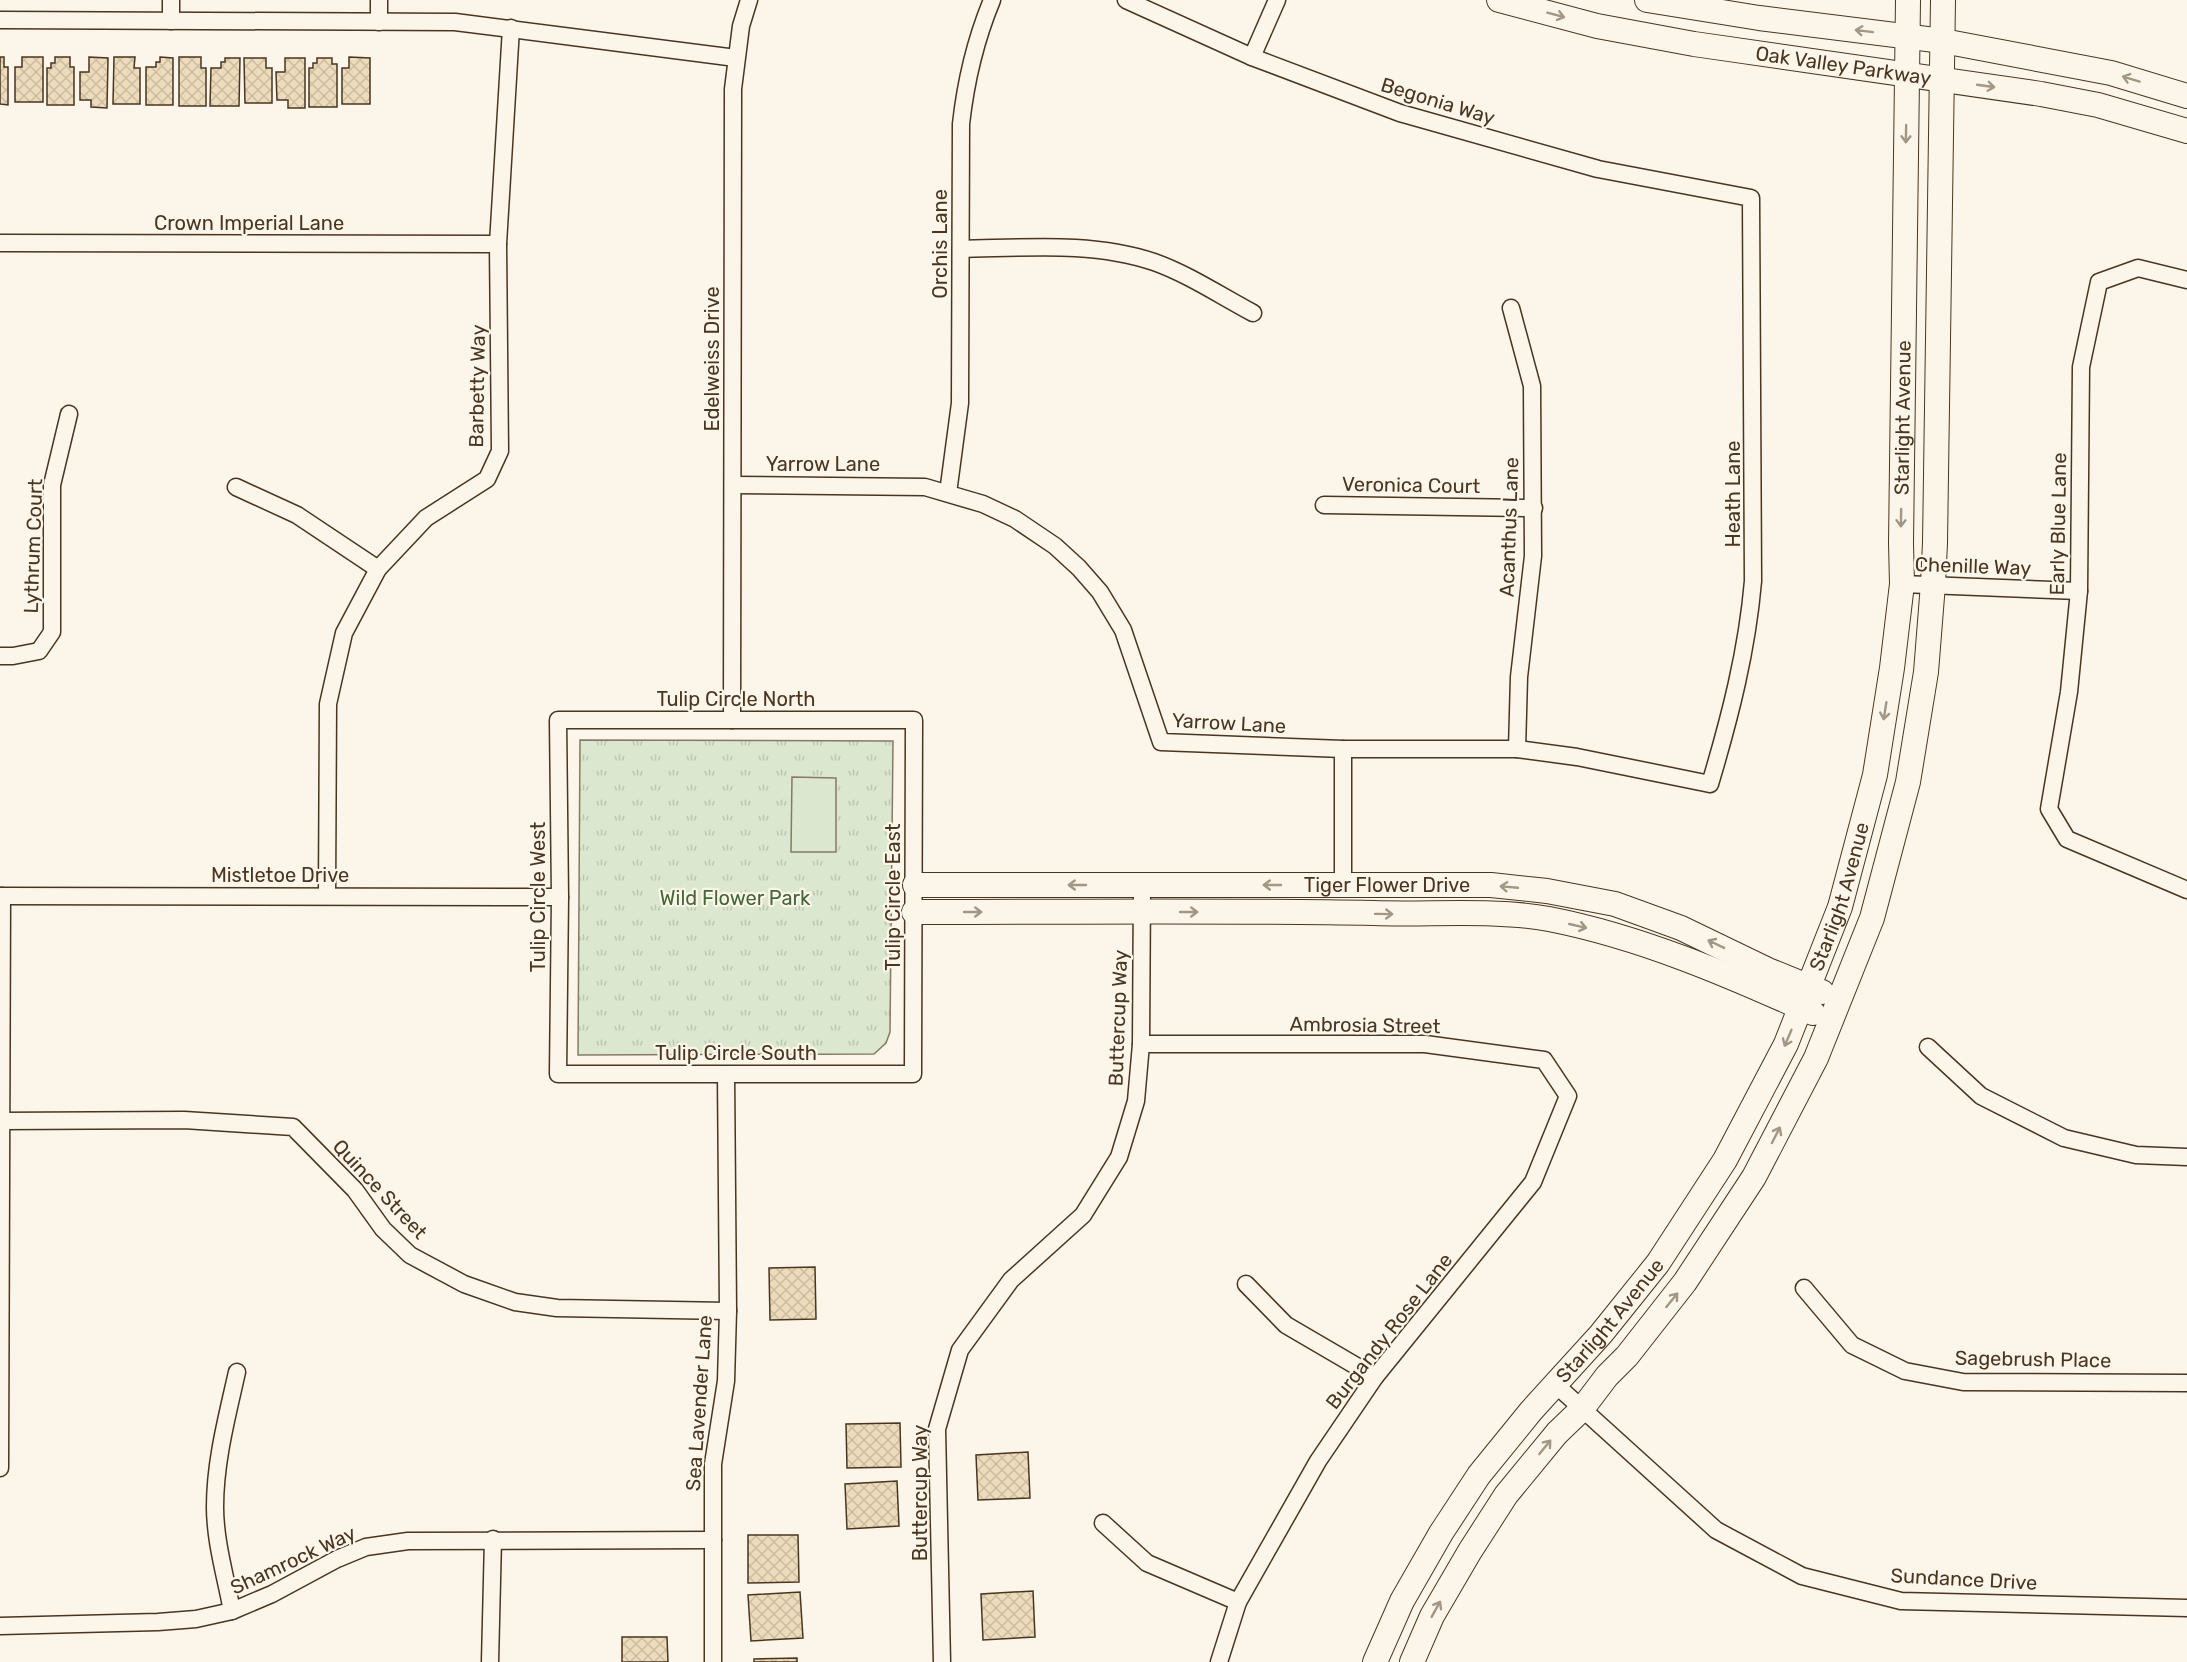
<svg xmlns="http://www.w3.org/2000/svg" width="2187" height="1662" font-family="Rubik,sans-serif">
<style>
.park{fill:url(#park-tufts);stroke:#887966;stroke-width:1.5}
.pitch{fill:#dce7d0;stroke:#887966;stroke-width:1.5}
.building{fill:url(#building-cross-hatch);stroke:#4a3520;stroke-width:1.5}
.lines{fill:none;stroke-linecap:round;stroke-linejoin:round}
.street-casing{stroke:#4a3520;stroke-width:19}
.secondary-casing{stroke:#4a3520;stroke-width:26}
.street{stroke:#fbf6e9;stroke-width:16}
.secondary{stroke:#fbf6e9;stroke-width:24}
.oneway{stroke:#a29684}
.labels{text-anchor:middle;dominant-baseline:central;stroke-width:4.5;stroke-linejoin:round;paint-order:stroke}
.street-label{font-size:20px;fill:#4a3520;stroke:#fbf6e9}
.park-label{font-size:20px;fill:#436837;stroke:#fbf6e9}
</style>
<defs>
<pattern id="park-tufts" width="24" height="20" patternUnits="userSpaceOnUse" patternTransform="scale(1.5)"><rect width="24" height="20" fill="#dce7d0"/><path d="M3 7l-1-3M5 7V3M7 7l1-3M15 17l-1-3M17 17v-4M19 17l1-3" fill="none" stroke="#bec7b2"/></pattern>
<pattern id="building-cross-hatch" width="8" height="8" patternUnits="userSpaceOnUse" patternTransform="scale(1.5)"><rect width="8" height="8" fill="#ecdcbc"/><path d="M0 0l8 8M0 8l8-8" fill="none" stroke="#ccbda1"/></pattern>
</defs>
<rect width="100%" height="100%" fill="#fbf6e9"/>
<polygon class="park" points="580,740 893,741 890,1032 886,1043 874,1054 578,1055"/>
<polygon class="pitch" points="792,777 836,778 836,852 791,852"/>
<g class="building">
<polygon points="0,57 4,57 4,67 8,67 8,105 0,104"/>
<polygon points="22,57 43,57 43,102 15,102 15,67 22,67"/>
<polygon points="55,57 70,57 70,67 74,67 74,105 47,105 47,68 51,68 51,63 55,63"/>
<polygon points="89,57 108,58 107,108 91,107 91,100 80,100 80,72 89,72"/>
<polygon points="114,57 135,57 134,68 140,68 140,104 113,104"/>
<polygon points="160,57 173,58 173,105 146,105 146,67 156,67 156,62 160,62"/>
<polygon points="179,57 201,57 201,68 206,68 206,106 179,106"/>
<polygon points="349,57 370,58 370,104 342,104 342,68 349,68"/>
<polygon points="225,58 240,58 239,106 210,106 211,68 221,68 221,62 225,62"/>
<polygon points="244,58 266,58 266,68 272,68 272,103 245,103"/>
<polygon points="285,58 305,58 305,108 288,108 288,100 277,100 276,72 285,72"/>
<polygon points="317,58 332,58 332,64 337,64 337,107 309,107 309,68 313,68 313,63 317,63"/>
<polygon points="815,1267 816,1319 770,1320 769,1268"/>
<polygon points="900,1423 901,1467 847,1468 846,1424"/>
<polygon points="1028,1452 1030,1498 978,1500 976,1455"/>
<polygon points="897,1481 899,1526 847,1529 845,1484"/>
<polygon points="748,1535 798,1535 799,1582 748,1583"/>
<polygon points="1033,1591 1035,1637 983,1640 981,1594"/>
<polygon points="800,1592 803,1638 751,1641 748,1595"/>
<polygon points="622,1637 667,1637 668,1662 622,1662"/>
<polygon points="797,1658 797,1662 754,1662 754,1659"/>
</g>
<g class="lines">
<defs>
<g id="street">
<polyline points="171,0 171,21"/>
<polyline points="0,20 455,22 736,58"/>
<polyline points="379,22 379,0"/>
<polyline points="1252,57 1277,0"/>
<polyline points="0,243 498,244"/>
<path d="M961 249C1024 248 1093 241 1154 262 1188 274 1221 296 1253 313"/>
<polyline points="2187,280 2138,268 2099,282 2081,367 2079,591 2069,692 2049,809 2067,839 2187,890"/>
<polyline points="1511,308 1532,386 1533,556 1519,677 1517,749"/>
<path d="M733 485 925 487 983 504 1015 519 1055 546 1079 568 1100 592 1123 630 1161 742 1343 749H1517L1577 757 1710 784C1730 717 1747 651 1753 581L1751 198 1598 169 1400 113 1252 57 1126 0"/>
<polyline points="236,487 297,515 378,569"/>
<path d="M948 493 960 403 961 124C966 79 975 41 992 0"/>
<polyline points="1324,505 1534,508"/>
<polyline points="1902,584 2079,591"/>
<polyline points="0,656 13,656 39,651 52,632 52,485 69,414"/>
<polygon points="558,720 914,720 913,1074 558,1074 560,897"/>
<polyline points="732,720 733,89 741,26 749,0"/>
<polyline points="1343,884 1343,749"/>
<polyline points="0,896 560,897"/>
<polyline points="327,896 328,704 344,633 378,569 426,518 487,479 500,451 498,244 511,28"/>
<polyline points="1141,1044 1425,1044 1544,1060 1568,1096 1533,1182 1375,1377 1318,1461 1238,1602 1219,1662"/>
<polyline points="1928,1047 1981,1096 2064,1138 2136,1155 2187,1157"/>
<polyline points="0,1121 184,1120 293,1127 355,1190 383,1229 410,1255 464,1284 515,1302 557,1308 728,1311"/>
<polyline points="1246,1284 1286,1325 1375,1377"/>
<polyline points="1804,1288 1852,1345 1905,1371 1963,1382 2187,1383"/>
<polyline points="1556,1385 1716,1530 1802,1576 1901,1601 2187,1608"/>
<polyline points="0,1468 2,896"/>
<polyline points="1103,1523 1147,1563 1238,1602"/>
<path d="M232 1611C226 1578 215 1542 215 1507 215 1461 227 1417 237 1372"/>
<polyline points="0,1626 158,1622 196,1619 232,1611 272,1594 337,1559 366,1547 408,1541 713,1540"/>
<polyline points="490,1662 493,1539"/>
<polyline points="713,1662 713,1464 726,1381 728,1311 726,1075"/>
<polyline points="942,1662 937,1429 960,1350 1011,1280 1083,1215 1119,1157 1136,1101 1141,1044 1142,886"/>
</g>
<g id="secondary">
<path id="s1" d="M1499 0 1597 26 1694 44 2041 94 2098 105 2187 131"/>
<polyline points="1647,0 1759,18 1943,41 2111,73 2187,96"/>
<path id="s2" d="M915 885H1491L1547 891 1615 904 1681 928 1768 970 1822 992"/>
<path d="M914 912C1068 912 1221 910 1374 913 1429 915 1496 909 1549 919 1641 937 1729 975 1813 1013"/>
<path id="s3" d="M1375 1662 1402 1601 1441 1533 1479 1475 1531 1411 1601 1334 1658 1263 1725 1160 1786 1044 1840 907 1875 775 1892 668 1902 584 1901 543 1908 0"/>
<polyline points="1412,1662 1432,1616 1470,1551 1506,1495 1557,1433 1582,1409 1607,1376 1627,1356 1685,1282 1754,1177 1816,1058 1872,918 1908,782 1926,672 1933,584 1935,543 1943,0"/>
</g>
</defs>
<use href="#street" class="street-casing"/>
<use href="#secondary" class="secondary-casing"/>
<use href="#street" class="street"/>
<use href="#secondary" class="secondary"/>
</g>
<defs><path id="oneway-shaft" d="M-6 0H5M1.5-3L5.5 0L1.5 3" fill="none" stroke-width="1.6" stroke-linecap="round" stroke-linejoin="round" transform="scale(1.5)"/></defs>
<g class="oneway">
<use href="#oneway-shaft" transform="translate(1556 15) rotate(15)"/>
<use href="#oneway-shaft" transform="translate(1864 31) rotate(-173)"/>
<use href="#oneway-shaft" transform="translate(2131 79) rotate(-163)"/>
<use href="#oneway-shaft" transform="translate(1986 86) rotate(8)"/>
<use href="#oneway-shaft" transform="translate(1906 134) rotate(91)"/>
<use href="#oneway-shaft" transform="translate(1901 518) rotate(91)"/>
<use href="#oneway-shaft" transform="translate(1885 711) rotate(99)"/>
<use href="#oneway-shaft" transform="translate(1077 885) rotate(-180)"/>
<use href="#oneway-shaft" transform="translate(1272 885) rotate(180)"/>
<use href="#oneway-shaft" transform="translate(1509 887) rotate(-175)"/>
<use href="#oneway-shaft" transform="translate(973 912)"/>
<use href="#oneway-shaft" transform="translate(1189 912)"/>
<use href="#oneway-shaft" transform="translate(1384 914) rotate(1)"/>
<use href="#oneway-shaft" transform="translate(1578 926) rotate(13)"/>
<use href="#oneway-shaft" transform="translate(1716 944) rotate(-154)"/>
<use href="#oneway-shaft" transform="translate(1788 1038) rotate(113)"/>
<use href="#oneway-shaft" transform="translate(1776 1135) rotate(-63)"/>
<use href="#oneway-shaft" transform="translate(1672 1300) rotate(-51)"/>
<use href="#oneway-shaft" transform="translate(1545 1447) rotate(-51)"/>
<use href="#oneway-shaft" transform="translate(1436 1609) rotate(-61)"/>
</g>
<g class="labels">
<g class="street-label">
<text stroke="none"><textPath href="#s1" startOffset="351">Oak Valley Parkway</textPath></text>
<text transform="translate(1438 101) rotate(17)">Begonia Way</text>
<text x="249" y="223">Crown Imperial Lane</text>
<text transform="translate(940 244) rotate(-90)">Orchis Lane</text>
<text transform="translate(712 359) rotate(-90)">Edelweiss Drive</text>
<text transform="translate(477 386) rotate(-89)">Barbetty Way</text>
<text stroke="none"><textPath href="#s3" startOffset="1389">Starlight Avenue</textPath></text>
<text x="823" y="464">Yarrow Lane</text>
<text transform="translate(1411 485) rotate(1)">Veronica Court</text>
<text transform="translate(1733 494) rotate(-90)">Heath Lane</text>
<text transform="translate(2058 524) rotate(-89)">Early Blue Lane</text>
<text transform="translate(1509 527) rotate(-88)">Acanthus Lane</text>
<text transform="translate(33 546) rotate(-88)">Lythrum Court</text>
<text transform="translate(1973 566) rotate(2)">Chenille Way</text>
<text x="736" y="699">Tulip Circle North</text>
<text transform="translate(1229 723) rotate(3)">Yarrow Lane</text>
<text x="280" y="875">Mistletoe Drive</text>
<text stroke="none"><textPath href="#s2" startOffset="472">Tiger Flower Drive</textPath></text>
<text stroke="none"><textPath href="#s3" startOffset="903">Starlight Avenue</textPath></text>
<text transform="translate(538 897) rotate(-90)">Tulip Circle West</text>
<text transform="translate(893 897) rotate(-90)">Tulip Circle East</text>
<text transform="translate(1118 1018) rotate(-88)">Buttercup Way</text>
<text transform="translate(1365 1025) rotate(1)">Ambrosia Street</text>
<text x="736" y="1053">Tulip Circle South</text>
<text transform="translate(380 1189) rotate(47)">Quince Street</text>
<text stroke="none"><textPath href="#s3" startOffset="417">Starlight Avenue</textPath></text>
<text transform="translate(1389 1331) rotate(-52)">Burgandy Rose Lane</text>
<text transform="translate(2033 1359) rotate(1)">Sagebrush Place</text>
<text transform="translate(699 1403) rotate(-86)">Sea Lavender Lane</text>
<text transform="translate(920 1493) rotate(-90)">Buttercup Way</text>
<text transform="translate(293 1560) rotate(-25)">Shamrock Way</text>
<text transform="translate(1964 1579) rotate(3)">Sundance Drive</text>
</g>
<g class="park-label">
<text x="735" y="898">Wild Flower Park</text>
</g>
</g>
</svg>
